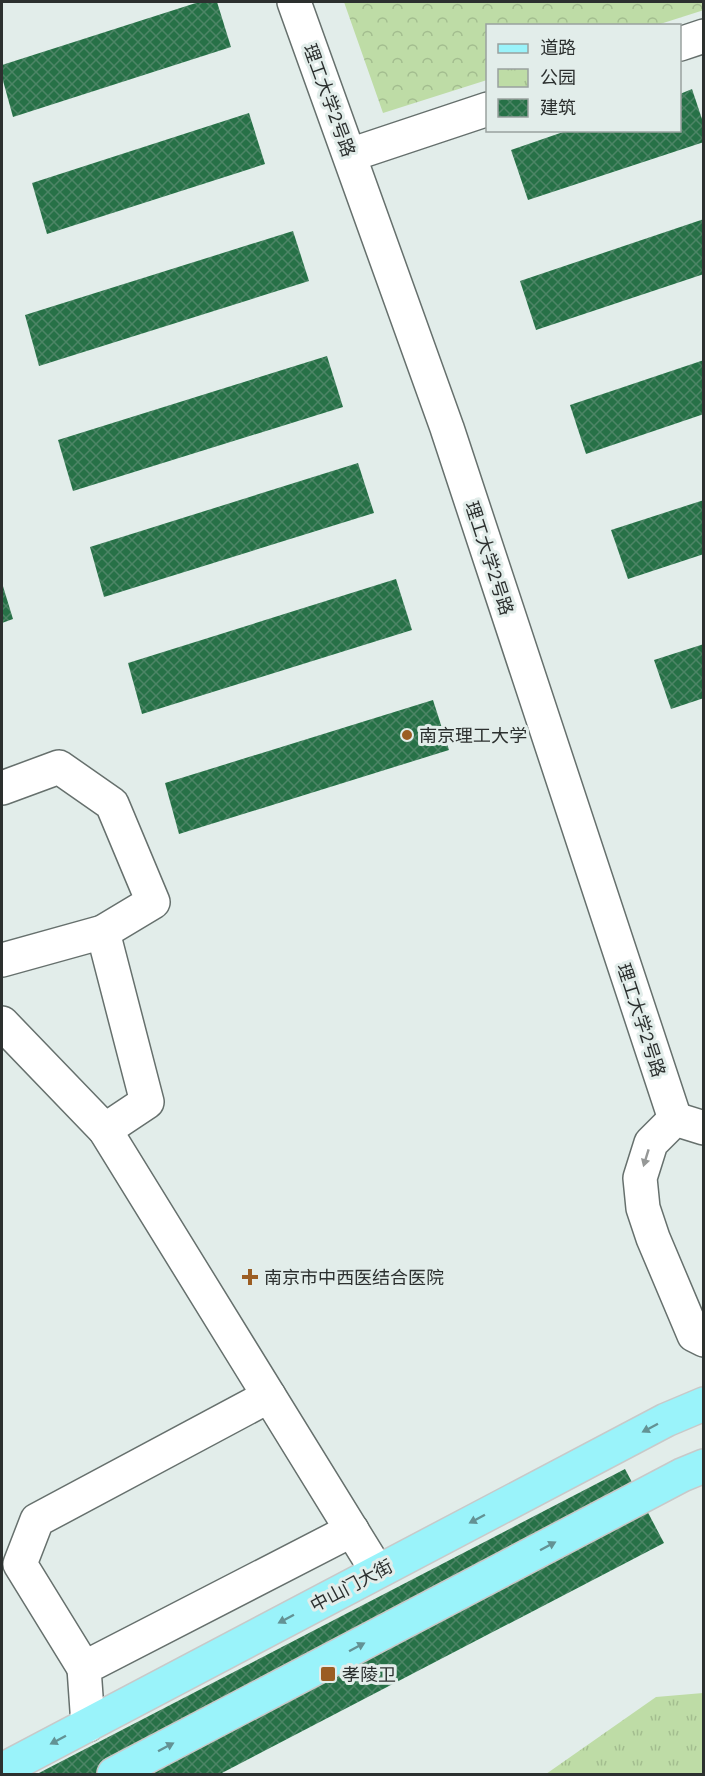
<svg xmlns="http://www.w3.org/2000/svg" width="705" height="1776" font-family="Lato,'Noto Sans SC',sans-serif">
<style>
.forest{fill:url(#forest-crowns)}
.park{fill:url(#park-tufts)}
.building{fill:url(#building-cross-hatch)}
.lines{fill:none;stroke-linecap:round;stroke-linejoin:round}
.minor-casing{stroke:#66706d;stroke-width:36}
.major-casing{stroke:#c8c9c9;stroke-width:36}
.minor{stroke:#fff;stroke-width:33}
.major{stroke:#9af3fa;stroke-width:33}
.oneway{fill:#969897}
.oneway2{fill:#639294}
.poi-dot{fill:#9b5d23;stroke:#e2edea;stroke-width:2}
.labels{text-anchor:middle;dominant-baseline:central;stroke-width:6;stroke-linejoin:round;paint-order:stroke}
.street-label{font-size:18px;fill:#2c302f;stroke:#e2edea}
.poi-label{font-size:18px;fill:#2c302f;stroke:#e2edea;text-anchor:start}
</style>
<defs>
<pattern id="forest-crowns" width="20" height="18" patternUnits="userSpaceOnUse" patternTransform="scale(1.5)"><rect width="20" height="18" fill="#bedca6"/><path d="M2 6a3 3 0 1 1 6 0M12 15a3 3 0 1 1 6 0" fill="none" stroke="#a3bd8f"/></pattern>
<pattern id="park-tufts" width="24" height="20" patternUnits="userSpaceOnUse" patternTransform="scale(1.5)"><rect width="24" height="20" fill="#bedca6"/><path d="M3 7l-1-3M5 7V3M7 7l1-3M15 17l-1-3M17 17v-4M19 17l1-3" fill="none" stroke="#a3bd8f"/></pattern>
<pattern id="building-cross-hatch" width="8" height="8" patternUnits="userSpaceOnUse" patternTransform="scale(1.5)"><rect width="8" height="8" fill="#277147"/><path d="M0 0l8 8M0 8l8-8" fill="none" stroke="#4d8566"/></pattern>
</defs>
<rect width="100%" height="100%" fill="#e2edea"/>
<polygon class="forest" points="344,2 703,2 704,10 657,25 488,26 487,80 383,113"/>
<polygon class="park" points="703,1693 703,1774 546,1774 656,1697"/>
<g class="building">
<polygon points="199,2 217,2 231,47 13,117 2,77 2,65"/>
<polygon points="692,89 704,125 704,142 528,200 511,150 569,130 680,130 680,94"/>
<polygon points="249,113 265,164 47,234 32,183"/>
<polygon points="704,219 704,274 536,330 520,281"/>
<polygon points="293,231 309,281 39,366 25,315"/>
<polygon points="327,356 343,407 73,491 58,440"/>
<polygon points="704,360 704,414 586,454 570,405"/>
<polygon points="358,463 374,513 104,597 90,547"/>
<polygon points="704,500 704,554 628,579 611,530"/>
<polygon points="396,579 412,630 142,714 128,663"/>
<polygon points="2,583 13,619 2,623"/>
<polygon points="704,644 704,698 671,709 654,660"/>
<polygon points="433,700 449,750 179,834 165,783"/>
<polygon points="625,1469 664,1543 220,1774 37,1774"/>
</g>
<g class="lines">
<defs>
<g id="minor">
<polyline points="294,2 447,428 675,1119"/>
<polyline points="680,44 704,36"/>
<polyline points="350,155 488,109"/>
<polyline points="2,788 59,767 112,804 153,902 103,932 2,960"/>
<polyline points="103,932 147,1102 105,1130"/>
<polyline points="2,1023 105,1130 377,1571"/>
<polyline points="704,1128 675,1119 651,1143 640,1178 643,1208 653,1238 694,1335 704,1340"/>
<polyline points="84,1668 20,1564 37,1520 269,1396"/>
<polyline points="88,1725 84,1668 352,1530"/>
</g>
<g id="major">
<polyline points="2,1770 666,1420 704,1404"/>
<polyline points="114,1774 682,1475 704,1466"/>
</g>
</defs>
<use href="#minor" class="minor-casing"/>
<use href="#major" class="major-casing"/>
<use href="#minor" class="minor"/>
<use href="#major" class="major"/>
</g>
<defs><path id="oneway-solid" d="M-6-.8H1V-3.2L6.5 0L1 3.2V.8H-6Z" transform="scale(1.5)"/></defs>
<use class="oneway" href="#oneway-solid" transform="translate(646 1158) rotate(107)"/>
<g class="oneway2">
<use href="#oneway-solid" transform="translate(650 1428) rotate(152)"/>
<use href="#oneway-solid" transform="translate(477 1519) rotate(152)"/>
<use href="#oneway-solid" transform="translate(548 1546) rotate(-28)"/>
<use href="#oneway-solid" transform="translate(286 1619) rotate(152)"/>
<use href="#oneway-solid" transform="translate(357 1647) rotate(-28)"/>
<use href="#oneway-solid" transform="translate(58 1740) rotate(152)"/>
<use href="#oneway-solid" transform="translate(166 1747) rotate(-28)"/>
</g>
<g class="poi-dot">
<circle cx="407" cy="735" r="6"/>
<path d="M247 1268h6v6h6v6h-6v6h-6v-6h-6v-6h6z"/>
<rect x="320" y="1666" width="16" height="16" rx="3"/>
</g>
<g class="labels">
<g class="street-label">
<text transform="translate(330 100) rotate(70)">理工大学2号路</text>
<text transform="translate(490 558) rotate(72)">理工大学2号路</text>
<text transform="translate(642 1020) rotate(72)">理工大学2号路</text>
<text transform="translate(351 1585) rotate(-28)">中山门大街</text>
</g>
<g class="poi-label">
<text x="419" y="735">南京理工大学</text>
<text x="264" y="1277">南京市中西医结合医院</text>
<text x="342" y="1674">孝陵卫</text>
</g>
</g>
<rect width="705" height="1776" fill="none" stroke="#2c302f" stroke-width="6"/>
<rect x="486" y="24" width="195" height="108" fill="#e2edea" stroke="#99a19f" stroke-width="1.5"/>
<rect x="498" y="44" width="30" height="9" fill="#9af3fa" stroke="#99a19f" stroke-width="1.5"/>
<text x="540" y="54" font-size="18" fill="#2c302f">道路</text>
<rect x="498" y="69" width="30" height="18" fill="url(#park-tufts)" stroke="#99a19f" stroke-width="1.5"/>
<text x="540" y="84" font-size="18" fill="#2c302f">公园</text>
<rect x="498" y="99" width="30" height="18" fill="url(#building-cross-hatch)" stroke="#99a19f" stroke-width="1.5"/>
<text x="540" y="114" font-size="18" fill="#2c302f">建筑</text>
</svg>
